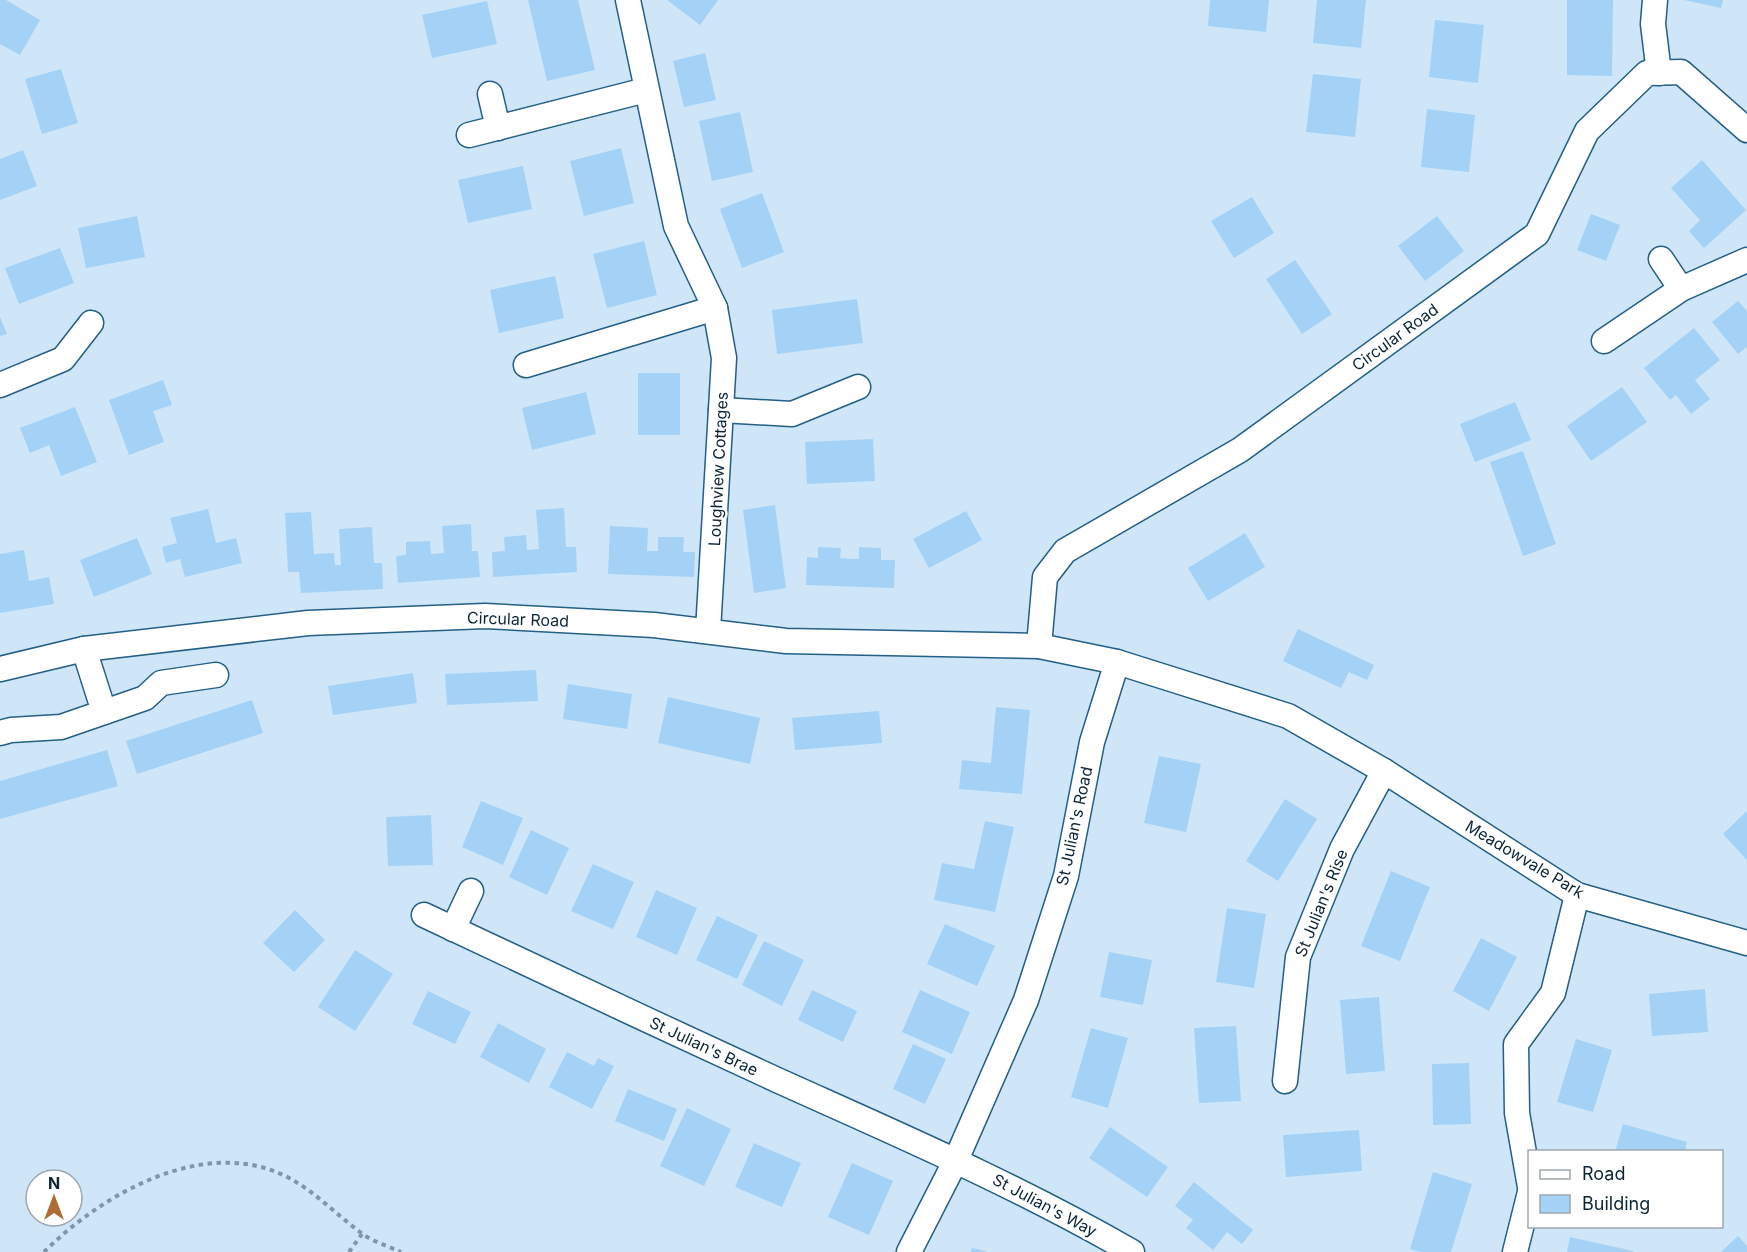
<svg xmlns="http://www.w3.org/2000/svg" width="1747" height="1252" font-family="Inter,sans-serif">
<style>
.building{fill:#a3d2f6}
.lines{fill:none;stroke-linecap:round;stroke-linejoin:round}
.minor-casing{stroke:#235f86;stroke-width:27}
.path{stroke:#7f97a8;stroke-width:4;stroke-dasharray:4.5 4.5;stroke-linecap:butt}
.minor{stroke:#fff;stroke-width:24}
.labels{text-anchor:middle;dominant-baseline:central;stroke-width:5;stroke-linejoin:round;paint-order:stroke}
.street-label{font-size:16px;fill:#0c2536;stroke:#fff}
</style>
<rect width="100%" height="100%" fill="#cfe6f8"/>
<g class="building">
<polygon points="0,0 6,0 40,20 20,55 0,44"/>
<polygon points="528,0 578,0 595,70 547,81"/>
<polygon points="667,0 718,0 700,25"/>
<polygon points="1210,0 1269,0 1266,32 1208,26"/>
<polygon points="1317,0 1366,0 1361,48 1313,43"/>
<polygon points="1567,0 1613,0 1612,76 1567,75"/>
<polygon points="1684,0 1723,0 1721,8"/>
<polygon points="487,1 497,44 432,58 422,15"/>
<polygon points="1435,20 1484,25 1478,83 1429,77"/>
<polygon points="705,53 716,100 684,107 673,61"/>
<polygon points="61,69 78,123 42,134 25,79"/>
<polygon points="1313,74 1361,79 1355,137 1306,132"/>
<polygon points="1427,109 1475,115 1469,172 1421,167"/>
<polygon points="740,112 753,172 712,181 699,121"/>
<polygon points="621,148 634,203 584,216 570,161"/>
<polygon points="23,150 37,186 0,200 0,159"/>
<polygon points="1702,160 1746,210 1704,248 1689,231 1700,220 1671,188"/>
<polygon points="523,166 532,209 468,223 458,180"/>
<polygon points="762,193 784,252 742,268 720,209"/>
<polygon points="1252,197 1274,233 1234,258 1211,221"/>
<polygon points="1591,214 1620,225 1606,261 1577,250"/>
<polygon points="137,216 145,257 86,268 78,228"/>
<polygon points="1437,216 1464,251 1425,281 1398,246"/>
<polygon points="644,241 657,295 607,308 593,254"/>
<polygon points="60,248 74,283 19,304 5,268"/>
<polygon points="1295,260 1332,314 1302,334 1266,279"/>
<polygon points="555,276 564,318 499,333 490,290"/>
<polygon points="857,299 863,343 777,354 772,310"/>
<polygon points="1738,301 1747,311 1747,347 1738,354 1712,322"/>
<polygon points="0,317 7,334 0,336"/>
<polygon points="1694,328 1720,360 1695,380 1710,399 1691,414 1676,395 1670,400 1644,368"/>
<rect x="638" y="373" width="42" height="62"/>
<polygon points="163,380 172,405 153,411 164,442 129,455 109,400"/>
<polygon points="1622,387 1647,422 1591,461 1567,426"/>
<polygon points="586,392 596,434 532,450 522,408"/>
<polygon points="1515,402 1531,440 1475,462 1460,424"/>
<polygon points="75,407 97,462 61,476 49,445 30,453 20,428"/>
<polygon points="873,439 875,481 807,484 805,442"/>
<polygon points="1523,451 1556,544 1523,556 1490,462"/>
<polygon points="775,505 786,588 754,593 743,510"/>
<polygon points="564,508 566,547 576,547 577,572 493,577 492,552 505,551 504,537 526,535 527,550 539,549 536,510"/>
<polygon points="208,509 216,543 236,538 242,563 185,577 180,559 166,563 162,547 177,543 170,518"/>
<polygon points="966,511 982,540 929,568 913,539"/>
<polygon points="311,512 314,554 334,553 335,565 341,565 339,529 372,527 374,563 382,563 383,589 301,593 299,572 288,572 285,513"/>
<polygon points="471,524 472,551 478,551 480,577 398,583 396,556 406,555 406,542 430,541 431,554 444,553 442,526"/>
<polygon points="610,526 648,528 647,551 658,551 658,537 684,537 683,552 695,552 694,577 608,574"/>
<polygon points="1245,533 1265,567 1208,601 1188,568"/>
<polygon points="137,538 152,574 94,597 80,560"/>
<polygon points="818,547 841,548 840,558 851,559 859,559 859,547 881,548 881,560 895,560 894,588 806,585 807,557 818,558"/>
<polygon points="24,550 29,581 49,577 54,604 0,613 0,554"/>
<polygon points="1298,629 1374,665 1367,680 1349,672 1341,688 1283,661"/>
<polygon points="536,670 538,701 447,705 445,674"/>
<polygon points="413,673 417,703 333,715 328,686"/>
<polygon points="568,684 632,694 627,729 563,719"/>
<polygon points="668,697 760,718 750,764 658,743"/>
<polygon points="252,700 263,733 137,774 126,741"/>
<polygon points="996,707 1030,710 1022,794 959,789 962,760 991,763"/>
<polygon points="879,711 882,743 795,750 792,718"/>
<polygon points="107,750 118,786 0,819 0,781"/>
<polygon points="1159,756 1201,764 1186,832 1144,823"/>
<polygon points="1285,799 1317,819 1278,881 1246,861"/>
<polygon points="481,801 523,818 503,865 462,847"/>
<polygon points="1747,811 1747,860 1723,834"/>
<polygon points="431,815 433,865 388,866 386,817"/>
<polygon points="985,821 1014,827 995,912 934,900 942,863 974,869"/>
<polygon points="531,830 569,848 547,895 509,877"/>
<polygon points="593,864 634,882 613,929 571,911"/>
<polygon points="1391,871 1430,887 1400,961 1361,946"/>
<polygon points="656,890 697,908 677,955 636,937"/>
<polygon points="1227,908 1266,914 1254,988 1216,982"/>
<polygon points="295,910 325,940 294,972 263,943"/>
<polygon points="717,916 758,935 737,979 696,960"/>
<polygon points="945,924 995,946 977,986 927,964"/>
<polygon points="1481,938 1517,957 1489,1011 1453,991"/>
<polygon points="764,941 804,960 782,1006 742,985"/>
<polygon points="355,950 393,974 355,1031 318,1007"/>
<polygon points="1109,952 1152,960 1143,1005 1100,997"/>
<polygon points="1705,989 1708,1032 1652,1036 1649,994"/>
<polygon points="812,990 857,1011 843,1042 798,1020"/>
<polygon points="920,990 970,1012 952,1054 902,1032"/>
<polygon points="428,991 471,1012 455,1044 412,1024"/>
<polygon points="1379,997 1385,1071 1346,1074 1340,1000"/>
<polygon points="498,1023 546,1049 529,1083 480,1057"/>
<polygon points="1236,1026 1241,1101 1199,1103 1194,1028"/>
<polygon points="1091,1028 1128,1038 1108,1108 1071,1097"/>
<polygon points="1576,1039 1612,1050 1593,1112 1557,1102"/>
<polygon points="913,1044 946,1059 925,1104 893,1089"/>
<polygon points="567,1052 594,1066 598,1058 614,1066 592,1109 549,1087"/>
<polygon points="1469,1063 1471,1124 1433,1125 1432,1064"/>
<polygon points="628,1089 677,1109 664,1141 615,1121"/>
<polygon points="687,1108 731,1129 704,1186 660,1166"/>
<polygon points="1623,1124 1687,1142 1685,1152 1615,1152"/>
<polygon points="1110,1127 1168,1167 1147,1197 1089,1158"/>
<polygon points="1359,1130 1362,1171 1286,1177 1283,1135"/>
<polygon points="754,1143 801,1163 782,1207 735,1187"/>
<polygon points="852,1163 893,1181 869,1235 828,1217"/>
<polygon points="1433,1172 1472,1184 1451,1252 1421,1252 1410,1249"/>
<polygon points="1194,1182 1253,1230 1242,1244 1227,1232 1213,1250 1186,1228 1193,1220 1175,1206"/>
<polygon points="1738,1236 1747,1246 1747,1252 1721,1252"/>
<polygon points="1570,1237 1633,1251 1633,1252 1567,1252"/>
<polygon points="972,1248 986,1251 986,1252 971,1252"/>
</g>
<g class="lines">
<defs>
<g id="minor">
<polyline points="628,0 676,226 715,308 724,358 708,631"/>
<polyline points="1655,0 1653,24 1659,73"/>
<polyline points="490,94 498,128"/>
<polyline points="469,135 646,90"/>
<polyline points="1661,259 1681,289"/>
<polyline points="1604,341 1681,289 1747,260"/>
<polyline points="526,365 715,308"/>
<polyline points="0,385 63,359 91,323"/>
<polyline points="721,410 792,414 858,387"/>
<polyline points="1039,646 1045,577 1065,551 1240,450 1537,234 1587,131 1647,73 1681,72 1747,130"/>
<polyline points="84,649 104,712"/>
<polyline points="0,669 84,649 308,623 485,616 654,625 786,641 1039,646 1117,662 1288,716 1384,771 1577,895 1747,943"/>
<polyline points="0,733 11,730 61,727 145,698 161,683 216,675"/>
<path d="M424 915C541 970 659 1026 777 1080 897 1134 1018 1186 1132 1252"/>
<polyline points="453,929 471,891"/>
<polyline points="1285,1081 1298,957 1342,849 1384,771"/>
<polyline points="1530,1187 1517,1113 1516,1044 1553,993 1577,895"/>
<polyline points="909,1252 956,1160 1026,1000 1066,876 1092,742 1117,662"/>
<polyline points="1515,1252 1530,1192"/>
</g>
</defs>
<use href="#minor" class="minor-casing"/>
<g class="path">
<path d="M44 1252C103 1193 208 1133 291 1179 316 1193 337 1215 360 1232 371 1241 388 1246 401 1252"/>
<polyline points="349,1252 362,1234"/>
</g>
<use href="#minor" class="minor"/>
</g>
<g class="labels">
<g class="street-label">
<text transform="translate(1395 337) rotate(-36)">Circular Road</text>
<text transform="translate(718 469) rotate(-87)">Loughview Cottages</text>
<text transform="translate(518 619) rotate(2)">Circular Road</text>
<text transform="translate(1074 826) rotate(-78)">St Julian's Road</text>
<text transform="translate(1525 859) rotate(31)">Meadowvale Park</text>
<text transform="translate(1321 903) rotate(-68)">St Julian's Rise</text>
<text transform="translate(704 1046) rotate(25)">St Julian's Brae</text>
<text transform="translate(1045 1205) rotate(28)">St Julian's Way</text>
</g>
</g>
<rect x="1528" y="1150" width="195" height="78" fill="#ffffff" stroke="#9ea8af" stroke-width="1.5"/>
<rect x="1540" y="1170" width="30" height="9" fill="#ffffff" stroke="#9ea8af" stroke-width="1.5"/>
<text x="1582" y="1180" font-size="18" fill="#0c2536">Road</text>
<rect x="1540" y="1195" width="30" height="18" fill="#a3d2f6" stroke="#9ea8af" stroke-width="1.5"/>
<text x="1582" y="1210" font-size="18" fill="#0c2536">Building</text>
<g transform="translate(54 1198)"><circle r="28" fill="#ffffff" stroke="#9ea8af" stroke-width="1.5"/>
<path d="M0-4.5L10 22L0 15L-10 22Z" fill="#ac6e34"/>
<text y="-9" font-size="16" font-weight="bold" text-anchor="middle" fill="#0c2536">N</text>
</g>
</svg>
